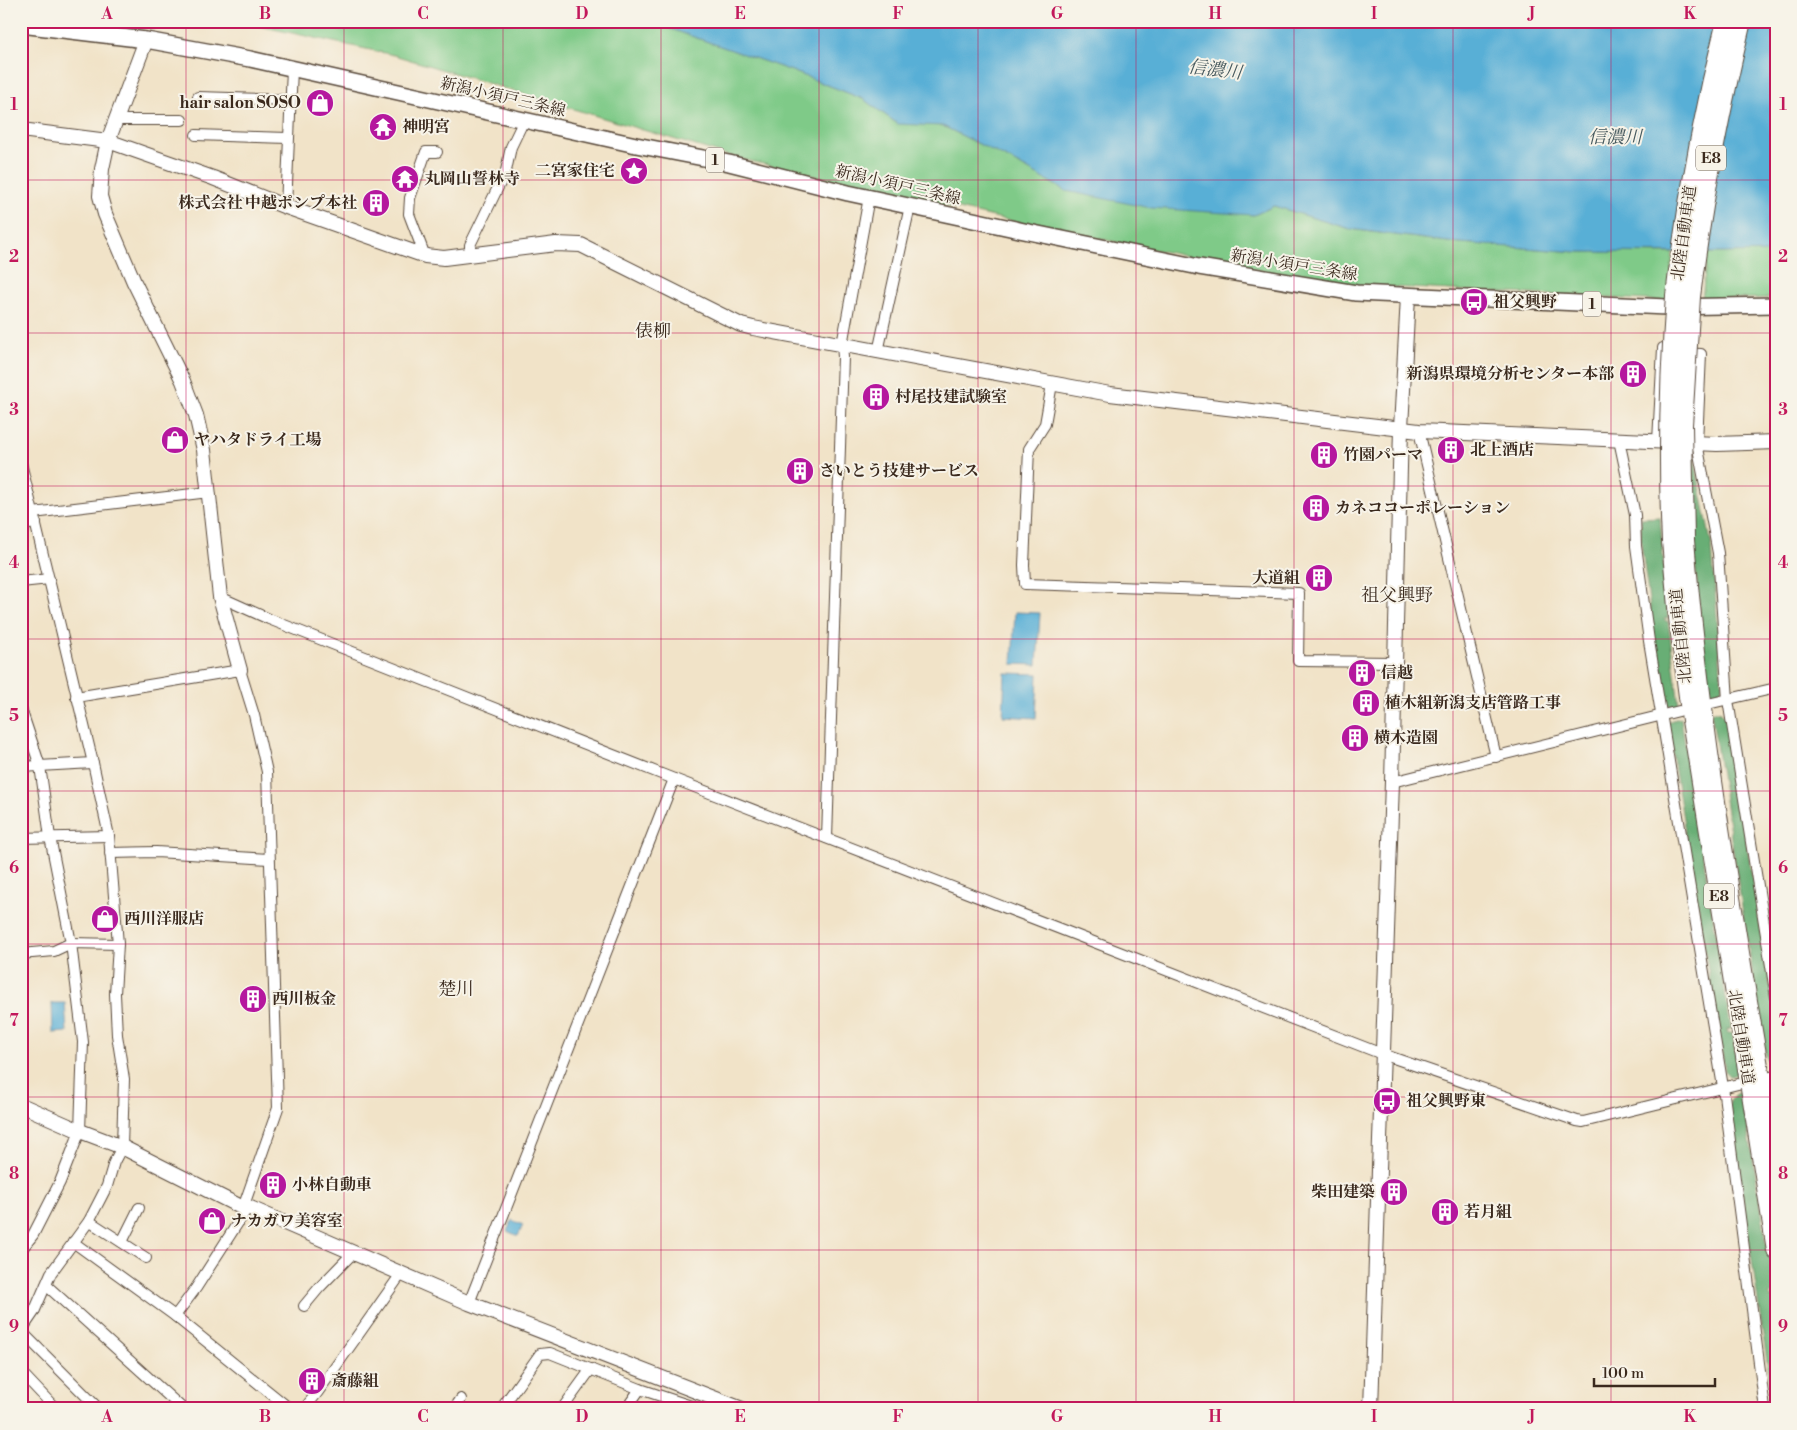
<svg xmlns="http://www.w3.org/2000/svg" width="1797" height="1430" font-family="'Libre Bodoni','Noto Serif JP',serif">
<style>
.green{fill:#7fca88;stroke:#5d7a53}
.forest{fill:#67ae74;stroke:#516c49}
.water{fill:#59afd6;stroke:#4a6c7a}
.lines{fill:none;stroke-linecap:round;stroke-linejoin:round}
.street-casing{stroke:#564638;stroke-width:12}
.secondary-casing{stroke:#564638;stroke-width:16}
.primary-casing{stroke:#564638;stroke-width:18}
.highway-casing{stroke:#564638;stroke-width:20}
.street{stroke:#fff;stroke-width:10}
.secondary{stroke:#fff;stroke-width:14}
.primary{stroke:#fff;stroke-width:15}
.highway{stroke:#fff;stroke-width:18}
.highway-bridge-casing{stroke:#564638;stroke-width:20;stroke-linecap:butt}
.highway-bridge{stroke:#fff;stroke-width:18}
.grid{fill:none;stroke:#c2185b;stroke-width:1;stroke-opacity:0.55}
.labels{text-anchor:middle;dominant-baseline:central;stroke-width:4;stroke-linejoin:round;paint-order:stroke}
.shield{fill:#f7f3e8;stroke:#73665b;stroke-width:1}
.shield-label{font-size:15px;font-weight:bold;fill:#3b2a1e}
.street-label{font-size:16px;fill:#3b2a1e;stroke:#f7f3e8}
.poi-label{font-size:16px;font-weight:bold;fill:#3b2a1e;stroke:#f7f3e8;text-anchor:start}
.water-label{font-size:18px;font-style:italic;fill:#46595e;stroke:#f7f3e8}
.neighbourhood-label{font-size:18px;fill:#3b2a1e;stroke:#f7f3e8}
.neatline{fill:none;stroke:#c2185b;stroke-width:2}
.grid-label{font-size:16px;text-anchor:middle;font-weight:bold;fill:#c2185b}
</style>
<rect width="100%" height="100%" fill="#f7f3e8"/>
<filter id="ink" filterUnits="userSpaceOnUse"><feTurbulence type="fractalNoise" baseFrequency=".02" numOctaves="2"/><feDisplacementMap in="SourceGraphic" scale="10" xChannelSelector="R" yChannelSelector="G"/><feConvolveMatrix kernelMatrix="1 2 1 2 8 2 1 2 1" color-interpolation-filters="sRGB"/></filter>
<filter id="wash" filterUnits="userSpaceOnUse"><feTurbulence type="fractalNoise" baseFrequency=".0096" numOctaves="4" result="noise"/><feDisplacementMap in="SourceGraphic" scale="20" xChannelSelector="R" yChannelSelector="G"/><feGaussianBlur stdDeviation="1.12" result="paint"/><feColorMatrix in="noise" values="0 0 0 0 0 0 0 0 0 0 0 0 0 0 0 0 0 1.4 0 .05"/><feComposite in="paint" operator="in"/></filter>
<g filter="url(#wash)">
<rect width="100%" height="100%" fill="#f1e3c8"/>
<g class="green">
<polygon points="236,21 648,21 792,71 863,99 895,122 943,126 1009,159 1066,191 1254,215 1274,206 1350,229 1448,242 1577,252 1673,253 1668,301 1353,285 1288,276 1020,223 733,157 394,55"/>
<polygon points="1617,21 1717,21 1715,27"/>
<polygon points="1776,252 1776,298 1702,299 1707,253"/>
</g>
<g class="forest">
<path d="M1691 452H1693L1712 547 1722 686C1721 693 1715 697 1708 699L1694 552Z"/>
<path d="M1660 517 1668 618 1664 619 1665 621H1668L1679 705C1672 706 1668 707 1663 701L1641 543V518Z"/>
<polygon points="1716,711 1721,712 1726,719 1776,1022 1776,1066 1768,1070 1711,712"/>
<polygon points="1681,718 1698,825 1694,827 1695,830 1699,830 1731,1029 1727,1030 1728,1033 1732,1033 1739,1075 1729,1076 1725,1071 1668,729 1669,722 1672,720"/>
<path d="M1742 1092 1775 1293 1770 1294V1298L1775 1297 1776 1301V1409H1774L1729 1106C1730 1098 1734 1093 1742 1092Z"/>
</g>
<g class="water">
<polygon points="648,21 1617,21 1715,27 1776,21 1776,252 1724,253 1577,252 1448,242 1350,229 1274,206 1254,215 1151,208 1066,191 1009,159 943,126 898,124 863,99 792,71"/>
<polygon points="1015,612 1040,613 1037,665 1012,664"/>
<polygon points="1005,673 1038,674 1036,718 1003,716"/>
<polygon points="52,1003 65,1003 67,1032 53,1033"/>
<polygon points="512,1220 523,1225 518,1236 507,1231"/>
</g>
</g>
<g filter="url(#ink)">
<g class="lines">
<defs>
<g id="street">
<polyline points="198,97 290,100"/>
<polyline points="116,120 182,120"/>
<polyline points="196,135 288,138"/>
<polyline points="286,207 292,69"/>
<polyline points="470,255 470,245 506,171 511,147 524,120"/>
<polyline points="425,256 409,214 410,198 426,152 437,152"/>
<polyline points="878,352 910,206"/>
<polyline points="1684,353 1701,354 1697,443 1718,553 1728,700 1776,997"/>
<polyline points="1052,384 1045,424 1029,449 1024,565 1025,584 1299,593 1298,661 1395,662"/>
<polyline points="1419,431 1496,757"/>
<polyline points="1619,440 1635,515 1636,546 1649,641 1723,1087 1765,1409"/>
<polyline points="1658,441 1663,348"/>
<polyline points="21,463 93,763 109,836 118,944 115,994 117,1035 124,1079 122,1147 114,1162 107,1186 89,1221 51,1273 34,1312 21,1331"/>
<polyline points="33,513 209,492"/>
<polyline points="21,525 36,523"/>
<polyline points="21,582 49,579"/>
<polyline points="220,597 269,619 674,779 1382,1054 1577,1121 1583,1122 1738,1084"/>
<polyline points="76,697 240,670 254,715 267,772 278,1108 243,1208"/>
<polyline points="1712,703 1776,688"/>
<polyline points="21,709 40,766 50,837 71,943 83,1042 80,1131 60,1182 33,1235 21,1250"/>
<polyline points="21,767 93,763"/>
<polyline points="1392,782 1679,711"/>
<polyline points="21,838 109,836"/>
<polyline points="827,838 843,357 842,345 869,197"/>
<polyline points="110,853 156,852 269,859"/>
<polyline points="21,954 54,951 71,943 118,944"/>
<polyline points="1771,1077 1776,1076"/>
<polyline points="248,1207 196,1288 175,1316 290,1409"/>
<polyline points="89,1221 146,1258"/>
<polyline points="73,1242 175,1316"/>
<polyline points="122,1242 139,1208"/>
<polyline points="46,1285 183,1409"/>
<polyline points="469,1303 674,779"/>
<polyline points="304,1306 319,1288 354,1252"/>
<polyline points="21,1331 99,1409"/>
<polyline points="21,1372 56,1409"/>
<polyline points="304,1409 317,1393 401,1274"/>
<polyline points="454,1409 461,1399"/>
<polyline points="501,1409 540,1354 550,1353 640,1389 700,1409"/>
<polyline points="562,1409 591,1369"/>
<polyline points="626,1409 640,1389"/>
</g>
<g id="secondary">
<polyline points="146,40 108,141 102,169 100,196 105,214 134,282 183,381 196,415 204,450 220,597 240,670"/>
<polyline points="21,130 108,141 213,178 286,207 425,256 444,258 556,244 581,245 741,325 753,328 1110,394 1419,431 1717,444 1776,442"/>
<polyline points="21,1105 80,1131 122,1147 243,1208 248,1207 469,1303 742,1409"/>
<polyline points="1371,1409 1392,782 1401,428 1408,296"/>
</g>
<polyline id="primary" points="21,25 146,40 250,59 636,145 729,163 848,193 1024,231 1199,267 1356,293 1667,307 1776,305"/>
<g id="highway">
<path d="M1675 296C1686 203 1703 112 1726 21"/>
<path d="M1691 297C1702 204 1720 113 1742 21"/>
<path d="M1685 540C1702 751 1742 960 1776 1168"/>
<polyline points="1671,541 1678,618 1691,720 1776,1250"/>
</g>
</defs>
<use href="#street" class="street-casing"/>
<use href="#secondary" class="secondary-casing"/>
<use href="#primary" class="primary-casing"/>
<use href="#highway" class="highway-casing"/>
<use href="#street" class="street"/>
<use href="#secondary" class="secondary"/>
<use href="#primary" class="primary"/>
<use href="#highway" class="highway"/>
<defs>
<g id="highway-bridge">
<polyline points="1685,540 1683,425 1691,297"/>
<path d="M1671 541C1667 459 1669 378 1675 296"/>
</g>
</defs>
<use href="#highway-bridge" class="highway-bridge-casing"/>
<use href="#highway-bridge" class="highway-bridge"/>
</g>
</g>
<path class="grid" d="M186 21V1409M344 21V1409M503 21V1409M661 21V1409M819 21V1409M978 21V1409M1136 21V1409M1294 21V1409M1453 21V1409M1611 21V1409M21 180H1776M21 333H1776M21 486H1776M21 639H1776M21 791H1776M21 944H1776M21 1097H1776M21 1250H1776"/>
<defs>
<symbol id="shop-disc" viewBox="-11 -11 22 22"><circle r="9.5" fill="#b5179e" stroke="#f7f3e8"/><path d="M-5-2.5h2.3a2.7 3.5 0 0 1 5.4 0H5L5.5 6h-11ZM-1.5-2.5h3a1.5 2.3 0 0 0-3 0Z" fill="#fff"/></symbol>
<symbol id="temple-disc" viewBox="-11 -11 22 22"><circle r="9.5" fill="#b5179e" stroke="#f7f3e8"/><path d="M0-6L5-2H3V0L6.5 2.5H4V6H1.5V3h-3V6H-4V2.5H-6.5L-3 0V-2H-5Z" fill="#fff"/></symbol>
<symbol id="sight-disc" viewBox="-11 -11 22 22"><circle r="9.5" fill="#b5179e" stroke="#f7f3e8"/><path d="M0-6L1.8-2.2L6-1.7L2.9 1.2L3.7 5.4L0 3.3L-3.7 5.4L-2.9 1.2L-6-1.7L-1.8-2.2Z" fill="#fff"/></symbol>
<symbol id="building-disc" viewBox="-11 -11 22 22"><circle r="9.5" fill="#b5179e" stroke="#f7f3e8"/><path d="M-4-6H4V6H1V3H-1V6H-4ZM-2.5-4.3h1.7v1.8h-1.7ZM.8-4.3h1.7v1.8H.8ZM-2.5-1h1.7V.8h-1.7ZM.8-1h1.7V.8H.8Z" fill="#fff"/></symbol>
<symbol id="bus-disc" viewBox="-11 -11 22 22"><circle r="9.5" fill="#b5179e" stroke="#f7f3e8"/><path d="M-5-6H5V4H4V6H2V4H-2V6H-4V4H-5ZM-3.5-4V0h7V-4ZM-3.5 1.2v1.5H-2V1.2ZM2 1.2v1.5H3.5V1.2Z" fill="#fff"/></symbol>
</defs>
<g fill-rule="evenodd">
<use href="#shop-disc" x="304" y="87" width="32" height="32"/>
<use href="#temple-disc" x="367" y="111" width="32" height="32"/>
<use href="#sight-disc" x="618" y="155" width="32" height="32"/>
<use href="#temple-disc" x="389" y="163" width="32" height="32"/>
<use href="#building-disc" x="360" y="187" width="32" height="32"/>
<use href="#bus-disc" x="1458" y="286" width="32" height="32"/>
<use href="#building-disc" x="1617" y="358" width="32" height="32"/>
<use href="#building-disc" x="860" y="381" width="32" height="32"/>
<use href="#shop-disc" x="159" y="424" width="32" height="32"/>
<use href="#building-disc" x="1435" y="434" width="32" height="32"/>
<use href="#building-disc" x="1308" y="439" width="32" height="32"/>
<use href="#building-disc" x="784" y="455" width="32" height="32"/>
<use href="#building-disc" x="1300" y="492" width="32" height="32"/>
<use href="#building-disc" x="1303" y="562" width="32" height="32"/>
<use href="#building-disc" x="1346" y="657" width="32" height="32"/>
<use href="#building-disc" x="1350" y="687" width="32" height="32"/>
<use href="#building-disc" x="1339" y="722" width="32" height="32"/>
<use href="#shop-disc" x="89" y="903" width="32" height="32"/>
<use href="#building-disc" x="237" y="983" width="32" height="32"/>
<use href="#bus-disc" x="1371" y="1085" width="32" height="32"/>
<use href="#building-disc" x="257" y="1169" width="32" height="32"/>
<use href="#building-disc" x="1378" y="1176" width="32" height="32"/>
<use href="#building-disc" x="1429" y="1196" width="32" height="32"/>
<use href="#shop-disc" x="196" y="1205" width="32" height="32"/>
<use href="#building-disc" x="296" y="1365" width="32" height="32"/>
</g>
<g class="labels">
<g class="shield">
<rect x="1696" y="145.5" width="30" height="25" rx="4"/>
<rect x="706" y="147.5" width="18" height="25" rx="4"/>
<rect x="1583" y="291.5" width="18" height="25" rx="4"/>
<rect x="1704" y="883.5" width="30" height="25" rx="4"/>
</g>
<g class="shield-label">
<text x="1711" y="158">E8</text>
<text x="715" y="160">1</text>
<text x="1592" y="304">1</text>
<text x="1719" y="896">E8</text>
</g>
<g class="street-label">
<text transform="translate(503 97) rotate(13)">新潟小須戸三条線</text>
<text transform="translate(898 185) rotate(13)">新潟小須戸三条線</text>
<text transform="translate(1684 233) rotate(-82)">北陸自動車道</text>
<text transform="translate(1294 265) rotate(9)">新潟小須戸三条線</text>
<text transform="translate(1681 636) rotate(-96)">北陸自動車道</text>
<text transform="translate(1741 1037) rotate(81)">北陸自動車道</text>
</g>
<g class="poi-label">
<text x="301" y="103" text-anchor="end">hair salon SOSO</text>
<text x="402" y="127">神明宮</text>
<text x="615" y="171" text-anchor="end">二宮家住宅</text>
<text x="424" y="179">丸岡山誓林寺</text>
<text x="357" y="203" text-anchor="end">株式会社 中越ポンプ本社</text>
<text x="1493" y="302">祖父興野</text>
<text x="1614" y="374" text-anchor="end">新潟県環境分析センター本部</text>
<text x="895" y="397">村尾技建試験室</text>
<text x="194" y="440">ヤハタドライ工場</text>
<text x="1470" y="450">北上酒店</text>
<text x="1343" y="455">竹園パーマ</text>
<text x="819" y="471">さいとう技建サービス</text>
<text x="1335" y="508">カネココーポレーション</text>
<text x="1300" y="578" text-anchor="end">大道組</text>
<text x="1381" y="673">信越</text>
<text x="1385" y="703">植木組新潟支店管路工事</text>
<text x="1374" y="738">横木造園</text>
<text x="124" y="919">西川洋服店</text>
<text x="272" y="999">西川板金</text>
<text x="1406" y="1101">祖父興野東</text>
<text x="292" y="1185">小林自動車</text>
<text x="1375" y="1192" text-anchor="end">柴田建築</text>
<text x="1464" y="1212">若月組</text>
<text x="231" y="1221">ナカガワ美容室</text>
<text x="331" y="1381">斎藤組</text>
</g>
<g class="water-label">
<text transform="translate(1215 70) rotate(7)">信濃川</text>
<text x="1615" y="137">信濃川</text>
</g>
<g class="neighbourhood-label">
<text x="653" y="331">俵柳</text>
<text x="1397" y="595">祖父興野</text>
<text x="456" y="989">楚川</text>
</g>
</g>
<rect width="1797" height="1430" fill="none" stroke="#f7f3e8" stroke-width="55"/>
<path d="M1594 1378v8h121v-8" fill="none" stroke="#3b2a1e" stroke-width="2.5"/>
<text x="1602" y="1378" font-size="15" fill="#3b2a1e" stroke="#f7f3e8" stroke-width="4" paint-order="stroke">100 m</text>
<rect x="28" y="28" width="1742" height="1374" class="neatline"/>
<g class="grid-label">
<text x="107" y="19">A</text>
<text x="265" y="19">B</text>
<text x="423" y="19">C</text>
<text x="582" y="19">D</text>
<text x="740" y="19">E</text>
<text x="898" y="19">F</text>
<text x="1057" y="19">G</text>
<text x="1215" y="19">H</text>
<text x="1374" y="19">I</text>
<text x="1532" y="19">J</text>
<text x="1690" y="19">K</text>
<text x="14" y="110">1</text>
<text x="1783" y="110">1</text>
<text x="14" y="262">2</text>
<text x="1783" y="262">2</text>
<text x="14" y="415">3</text>
<text x="1783" y="415">3</text>
<text x="14" y="568">4</text>
<text x="1783" y="568">4</text>
<text x="14" y="721">5</text>
<text x="1783" y="721">5</text>
<text x="14" y="873">6</text>
<text x="1783" y="873">6</text>
<text x="14" y="1026">7</text>
<text x="1783" y="1026">7</text>
<text x="14" y="1179">8</text>
<text x="1783" y="1179">8</text>
<text x="14" y="1332">9</text>
<text x="1783" y="1332">9</text>
<text x="107" y="1422">A</text>
<text x="265" y="1422">B</text>
<text x="423" y="1422">C</text>
<text x="582" y="1422">D</text>
<text x="740" y="1422">E</text>
<text x="898" y="1422">F</text>
<text x="1057" y="1422">G</text>
<text x="1215" y="1422">H</text>
<text x="1374" y="1422">I</text>
<text x="1532" y="1422">J</text>
<text x="1690" y="1422">K</text>
</g>
</svg>
